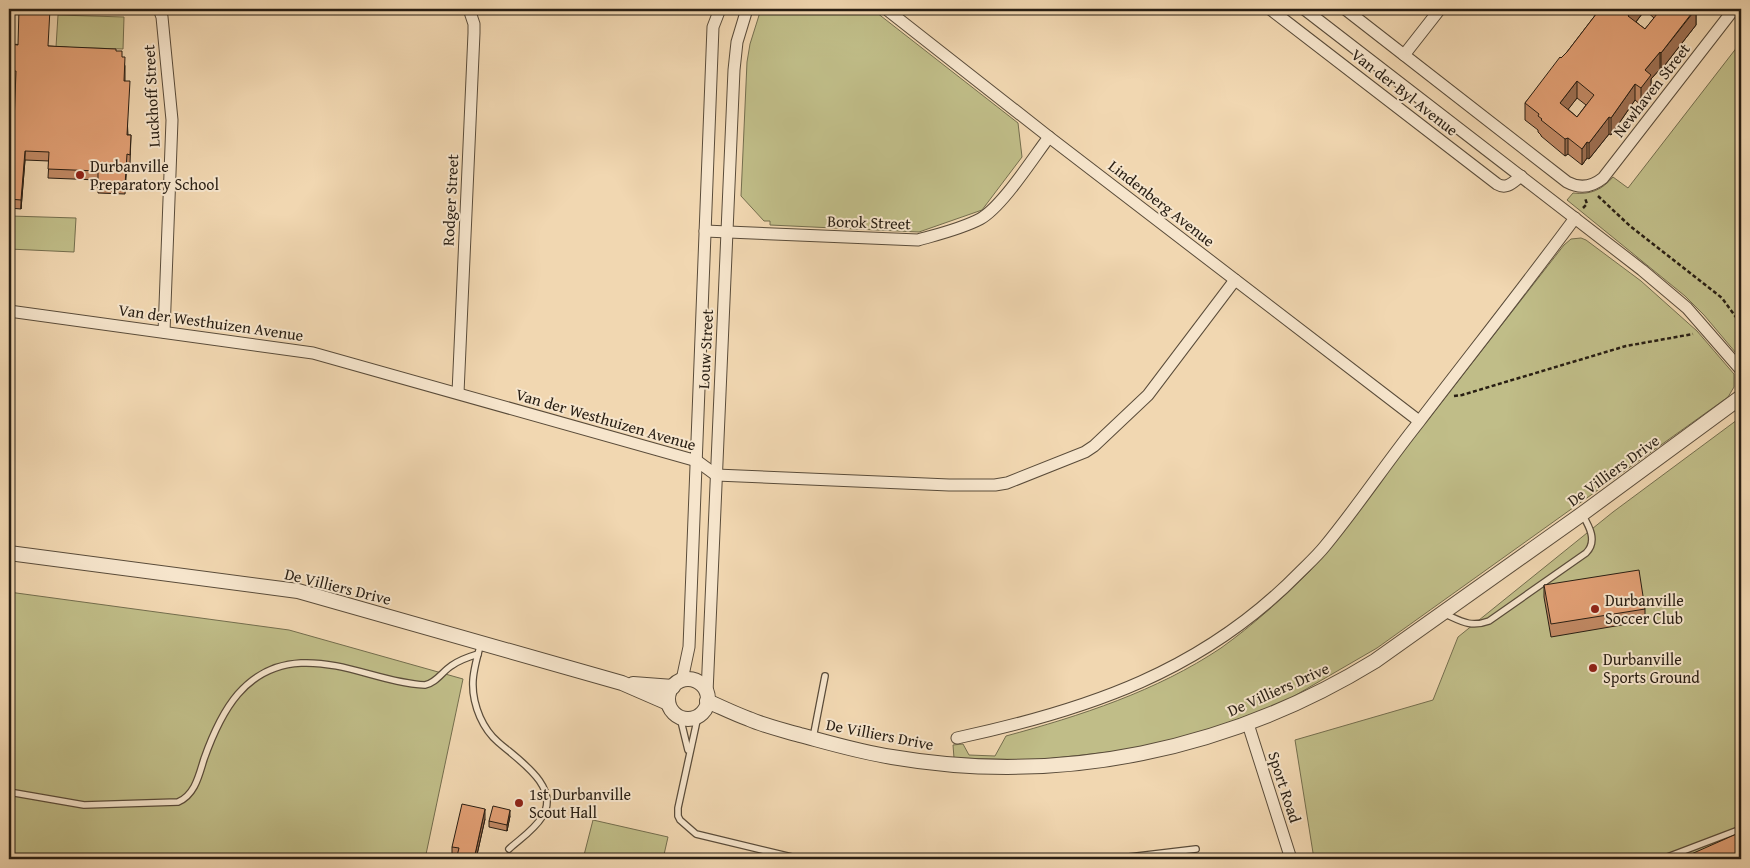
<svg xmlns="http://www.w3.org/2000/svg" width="1750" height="868" font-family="'Gentium Book Plus',serif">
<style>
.green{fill:#c0bd88;stroke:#746e4e}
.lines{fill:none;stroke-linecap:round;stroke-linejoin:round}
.service-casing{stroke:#5a4c3a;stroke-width:8}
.minor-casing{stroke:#5a4c3a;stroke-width:13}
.tertiary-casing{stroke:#5a4c3a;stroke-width:16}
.path{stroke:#281e13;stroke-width:2.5;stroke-dasharray:4 2.5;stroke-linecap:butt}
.service{stroke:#f6e5cc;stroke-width:5.5}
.minor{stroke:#f6e5cc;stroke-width:11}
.tertiary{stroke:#f6e5cc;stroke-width:14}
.wall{fill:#c28a65;stroke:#281e13;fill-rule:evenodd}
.shaded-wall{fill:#9e7052;stroke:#281e13}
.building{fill:#e2a075;stroke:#281e13;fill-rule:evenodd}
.poi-dot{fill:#8f2418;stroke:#f6e5cc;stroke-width:2}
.labels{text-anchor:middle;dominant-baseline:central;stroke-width:4;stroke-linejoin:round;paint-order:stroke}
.street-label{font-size:16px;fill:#281e13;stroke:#f6e5cc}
.poi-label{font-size:16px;fill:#281e13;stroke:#f6e5cc;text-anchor:start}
</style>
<rect width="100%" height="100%" fill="#f1d7b1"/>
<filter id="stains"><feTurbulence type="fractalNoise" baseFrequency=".004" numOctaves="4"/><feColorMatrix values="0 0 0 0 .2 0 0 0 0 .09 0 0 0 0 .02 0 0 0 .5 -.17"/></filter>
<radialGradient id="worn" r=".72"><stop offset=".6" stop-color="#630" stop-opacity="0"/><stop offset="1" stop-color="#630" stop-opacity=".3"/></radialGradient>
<g class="green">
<polygon points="761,9 872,9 1018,123 1022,157 982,210 919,232 770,225 770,221 764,221 741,196 747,62 750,44"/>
<polygon points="58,15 124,17 123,49 56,47"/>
<path d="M1741 42V359L1704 315 1685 296 1567 200 1573 193C1590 195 1602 190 1613 177L1628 188Z"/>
<polygon points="10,216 76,218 74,252 9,249"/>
<path d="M1581 238 1586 240 1641 281 1697 331 1734 374V387L1728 397 1377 648 1289 699 1266 709 1197 734 1127 750 1037 760 954 758 953 745 963 744 969 755 995 756 1006 736C1080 716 1157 691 1221 648 1253 625 1282 599 1310 571L1564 245 1571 239Z"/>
<polygon points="1741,417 1741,859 1314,859 1295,740 1433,700 1458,637 1613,512"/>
<polygon points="9,592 289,630 463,679 425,859 9,859"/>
<polygon points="593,820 668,837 663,859 583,859"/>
</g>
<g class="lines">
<defs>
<g id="service">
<path d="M1443 613C1461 621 1470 628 1489 621L1586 553C1598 541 1589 526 1582 514"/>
<path d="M481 643C473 671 468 689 480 717 484 726 491 736 498 742 517 759 562 787 542 817 534 830 520 839 509 849"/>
<polyline points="698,716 678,808 678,816 680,820 696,834 800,859"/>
<polyline points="680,717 688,750"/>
<polyline points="813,738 825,676"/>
<path d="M9 792 84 805 178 802C195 795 199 775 204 759 221 711 245 666 301 663 345 661 383 683 425 685 436 683 442 672 451 666 459 660 468 657 478 654"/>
<polyline points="1112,859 1196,849"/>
<polyline points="1662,859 1741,829"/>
</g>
<g id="minor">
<polyline points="159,9 162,17 172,120 164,332"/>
<polyline points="886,9 1049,137 1419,421"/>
<path d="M1270 9 1497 184C1507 190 1513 182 1521 176"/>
<polyline points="1304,9 1642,270 1687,308 1741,370"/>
<path d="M1345 9 1567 182C1580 189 1592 187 1603 178L1734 9"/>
<polyline points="1404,55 1440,9"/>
<path d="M705 231 918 240C939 234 961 229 980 219 1002 207 1033 158 1049 137"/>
<polyline points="9,311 313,353 697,461 716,475 949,485 995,485 1007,483 1085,452 1094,446 1148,395 1235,280"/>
<polyline points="458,393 474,33 474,24 469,9"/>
<polyline points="682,680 689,647 713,27 720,9"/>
<polyline points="707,693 734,70 737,42 747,9"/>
<polyline points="1248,724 1291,859"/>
<path d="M957 738C1088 710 1203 671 1299 573 1308 564 1317 556 1325 546 1358 506 1387 462 1419 422 1471 354 1524 287 1575 218"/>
</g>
<g id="tertiary">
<polyline points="9,553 298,591 622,683 668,703"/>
<circle cx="688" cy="699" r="20"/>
<polyline points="633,684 673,687"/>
<path d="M707 701C721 707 735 714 749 719 765 726 783 730 800 735 830 743 860 752 892 757 1060 786 1230 750 1375 661L1582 514 1741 397"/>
</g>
</defs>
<use href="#service" class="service-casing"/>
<use href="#minor" class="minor-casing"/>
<use href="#tertiary" class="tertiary-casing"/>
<g class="path">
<polyline points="1598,196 1630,226 1722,298 1741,324"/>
<polyline points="1583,208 1587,204 1585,198"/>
<polyline points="1454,396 1462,395 1626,346 1693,334"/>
</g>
<use href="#service" class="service"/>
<use href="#minor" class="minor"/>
<use href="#tertiary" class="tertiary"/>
</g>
<g class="wall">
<path d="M1600 9H1696V25L1661 70 1660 69 1651 79V91L1641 105 1635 100 1611 135 1609 134 1589 159 1587 158 1582 165 1568 154 1565 156 1541 136V135L1538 132V130L1525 120V103L1567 52ZM1645 10 1654 18 1645 29 1636 22ZM1577 98 1586 105 1577 117 1568 109Z"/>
<polygon points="9,44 49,46 116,51 122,57 125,66 125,81 128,135 131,135 130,164 127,163 125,194 98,193 98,180 48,178 49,161 25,160 21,209 9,208 9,124 14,124 15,80 9,80"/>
<polygon points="1544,585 1645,609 1645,621 1551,637 1544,597"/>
<polygon points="510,816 507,831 489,827 489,821"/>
<polygon points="485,819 476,859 457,859 457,857 452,856 452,847"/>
</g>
<g class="shaded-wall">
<polygon points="1633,9 1645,9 1645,10 1628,32 1628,16"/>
<polygon points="1696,9 1696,25 1661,70 1661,53"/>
<polygon points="1660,52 1660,69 1651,79 1651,91 1641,105 1641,88 1645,70"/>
<polygon points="1577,81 1577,98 1560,120 1560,103"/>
<polygon points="1635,84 1635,100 1611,135 1611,118"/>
<polygon points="1609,117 1609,134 1589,159 1589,143"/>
<polygon points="1568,138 1568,154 1565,156 1565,139"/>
<polygon points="1587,142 1587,158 1582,165 1582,149"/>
<polygon points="25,151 25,160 21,209 21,200"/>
<polygon points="485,809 485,819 476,859 474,859"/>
<polygon points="510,810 510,816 507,831 507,825"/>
</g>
<g class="building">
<polygon points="19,9 50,9 48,46 116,49 116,51 122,51 122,57 125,57 124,81 130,81 127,135 131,135 130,155 127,154 125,185 98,184 98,171 48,169 49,152 25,151 21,200 9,199 9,124 14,124 16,71 9,71 9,44 18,45"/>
<path d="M1600 9H1633L1628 16 1645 29 1661 9H1695L1661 53 1660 52 1645 70 1651 75 1641 88 1635 84 1611 118 1609 117 1589 143 1587 142 1582 149 1568 138 1565 139 1541 120 1542 119 1538 116 1539 114 1525 103 1560 57 1561 58 1567 52ZM1577 81 1594 95 1577 117 1560 103Z"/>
<polygon points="1639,570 1645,609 1551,624 1544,585"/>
<polygon points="462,804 485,809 474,859 457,856 459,848 452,847"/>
<polygon points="493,806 510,810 507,825 489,821"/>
<polygon points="1741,832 1741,859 1680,859"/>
</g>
<g class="poi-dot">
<circle cx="80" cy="175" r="5"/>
<circle cx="1595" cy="609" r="5"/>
<circle cx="1593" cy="668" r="5"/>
<circle cx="519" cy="803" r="5"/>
</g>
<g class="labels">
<g class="street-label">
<text transform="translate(1651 90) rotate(-52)">Newhaven Street</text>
<text transform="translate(1405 92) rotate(38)">Van der Byl Avenue</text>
<text transform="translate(151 96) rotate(-93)">Luckhoff Street</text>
<text transform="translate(450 200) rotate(-87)">Rodger Street</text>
<text transform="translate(1162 203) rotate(38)">Lindenberg Avenue</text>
<text transform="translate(869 222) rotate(2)">Borok Street</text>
<text transform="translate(211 322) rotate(8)">Van der Westhuizen Avenue</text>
<text transform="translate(705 349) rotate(-87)">Louw Street</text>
<text transform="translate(606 419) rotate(16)">Van der Westhuizen Avenue</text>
<text transform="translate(1613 470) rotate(-36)">De Villiers Drive</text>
<text transform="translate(338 586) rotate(14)">De Villiers Drive</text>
<text transform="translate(1278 689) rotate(-24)">De Villiers Drive</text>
<text transform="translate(880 734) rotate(11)">De Villiers Drive</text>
<text transform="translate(1285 787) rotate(72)">Sport Road</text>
</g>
<g class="poi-label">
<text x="90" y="166">Durbanville<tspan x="90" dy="18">Preparatory School</tspan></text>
<text x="1605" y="600">Durbanville<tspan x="1605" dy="18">Soccer Club</tspan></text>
<text x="1603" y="659">Durbanville<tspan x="1603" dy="18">Sports Ground</tspan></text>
<text x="529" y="794">1st Durbanville<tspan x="529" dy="18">Scout Hall</tspan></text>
</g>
</g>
<rect width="1750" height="868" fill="none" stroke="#f1d7b1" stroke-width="30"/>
<rect x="10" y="10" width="1730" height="848" fill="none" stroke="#281e13" stroke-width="2.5"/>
<rect x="15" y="15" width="1720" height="838" fill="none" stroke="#281e13"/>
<rect width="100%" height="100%" filter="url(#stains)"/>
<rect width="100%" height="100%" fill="url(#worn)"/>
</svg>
